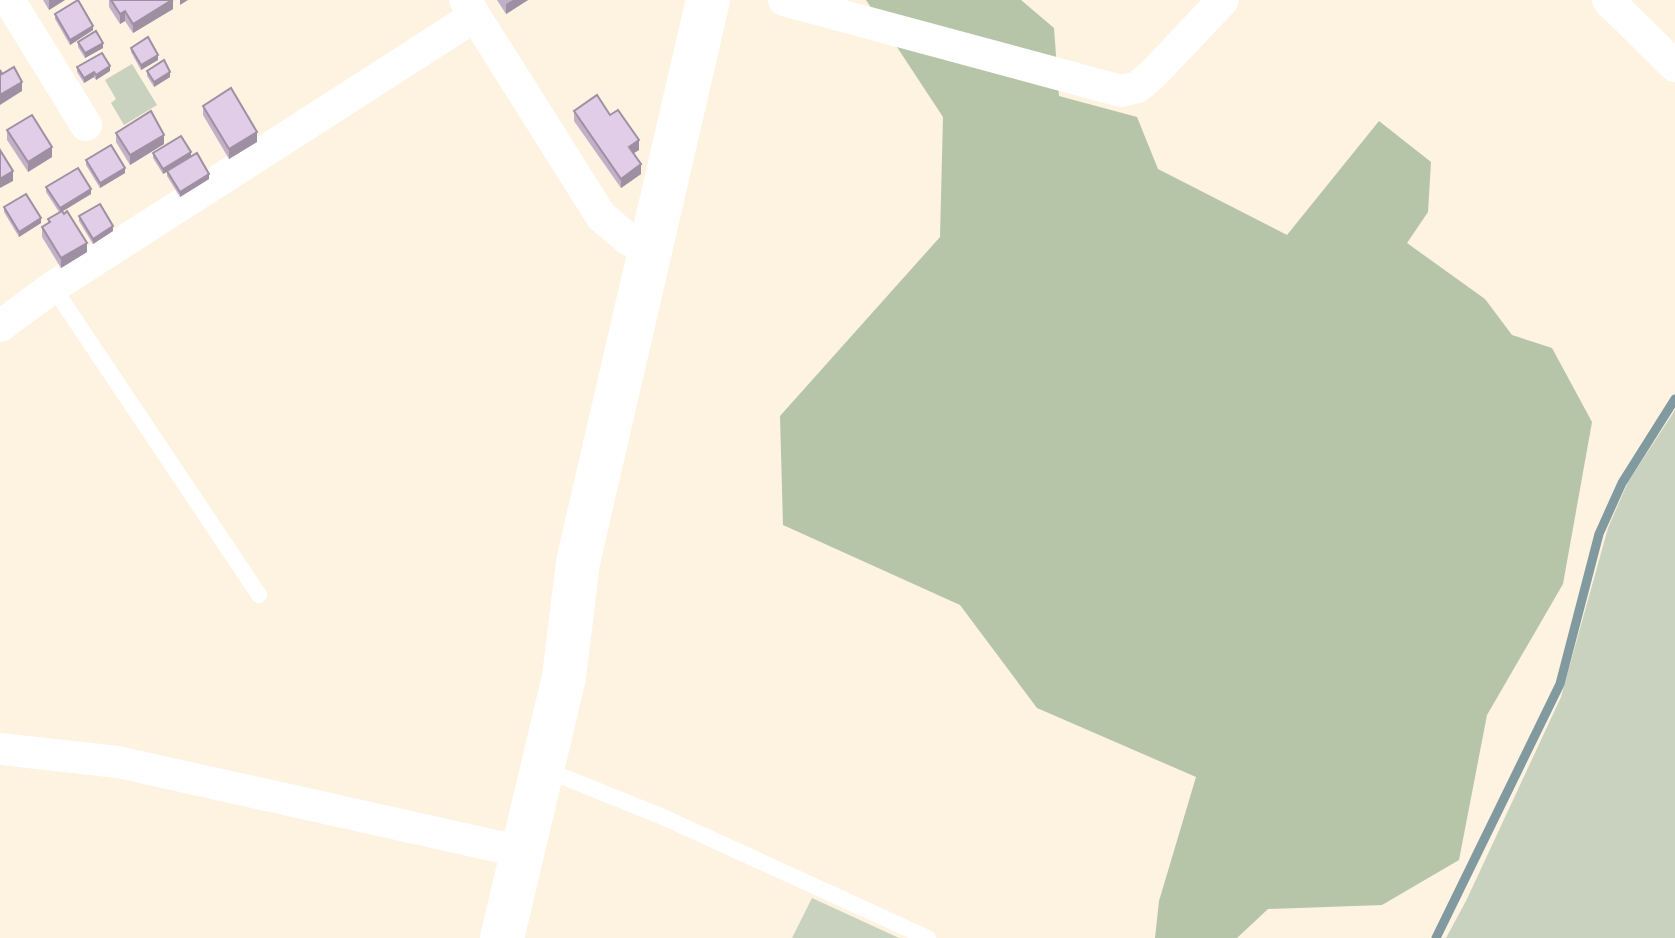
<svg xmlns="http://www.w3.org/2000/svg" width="1675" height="938" font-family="Figtree,sans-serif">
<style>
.green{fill:#c8d2be}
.forest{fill:#b6c5a8}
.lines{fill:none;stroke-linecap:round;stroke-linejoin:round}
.stream{stroke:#819a9f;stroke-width:9}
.lane{stroke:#fff;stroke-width:16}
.street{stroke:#fff;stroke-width:32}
.secondary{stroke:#fff;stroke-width:44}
.wall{fill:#c2b0c8}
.shaded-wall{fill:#9e90a2}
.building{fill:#e2cde8;stroke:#9e90a2;stroke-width:2}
</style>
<rect width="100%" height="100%" fill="#fef2e1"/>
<g class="green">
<polygon points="132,64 157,105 124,125 111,103 116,99 105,80"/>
<polygon points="1675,410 1675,938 1446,938 1466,901 1561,697 1608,528 1628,482"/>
<polygon points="812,898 899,938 792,938"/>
</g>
<polygon class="forest" points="866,0 1021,0 1054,28 1059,96 1137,117 1158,169 1287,235 1379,121 1431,162 1428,212 1407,243 1485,299 1512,335 1552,348 1592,422 1563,584 1487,715 1459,860 1382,905 1268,909 1237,938 1155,938 1159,901 1196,777 1037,708 960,605 783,525 780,416 940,237 943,117"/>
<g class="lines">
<polyline class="stream" points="1436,938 1560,684 1599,534 1622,483 1675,399"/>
<g class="lane">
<polyline points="53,287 259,595"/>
<polyline points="544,769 663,817 928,938"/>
</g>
<g class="street">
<polyline points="9,0 86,125"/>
<polyline points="465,0 601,216 629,240 651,244"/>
<polyline points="784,0 1121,91 1138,87 1153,74 1223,0"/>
<polyline points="1608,0 1675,66"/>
<polyline points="0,326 53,287 475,16"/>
<polyline points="0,749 118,762 523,852"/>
</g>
<polyline class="secondary" points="502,938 564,677 578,562 708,0"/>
</g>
<g class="wall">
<polygon points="43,0 65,0 49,10"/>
<polygon points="109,0 173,0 173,9 133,33 125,21 120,24 109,7"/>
<polygon points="497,0 528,0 506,14"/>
<polygon points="55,14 93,30 70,45 55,19"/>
<polygon points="78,42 103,48 85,58 78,47"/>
<polygon points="131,48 158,60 141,70 131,52"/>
<polygon points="77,67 110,71 96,80 94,77 84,83 77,72"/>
<polygon points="147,71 170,77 154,87 147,76"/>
<polygon points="203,106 257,142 229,159 203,115"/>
<polygon points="574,111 610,115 639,150 634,153 641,174 621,188 574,121"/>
<polygon points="7,130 52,157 28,172 7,140"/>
<polygon points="116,133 164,144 130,165 116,142"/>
<polygon points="153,153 191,156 209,179 180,197 167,176 167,172 163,174 153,158"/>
<polygon points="86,160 125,173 100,188 86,165"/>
<polygon points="46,187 91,194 62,211 87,252 61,268 42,237 42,227 48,223 48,219 59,212 46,192"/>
<polygon points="4,207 41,223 19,237 4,212"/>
<polygon points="79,216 113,231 93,244 79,221"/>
</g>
<g class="shaded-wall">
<polygon points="49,0 65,0 49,10"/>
<polygon points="173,0 173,9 133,33 133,24"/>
<polygon points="180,0 188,0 180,5"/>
<polygon points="513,0 528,0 506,14 506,4"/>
<polygon points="125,11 125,21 120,24 120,14"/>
<polygon points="93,26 93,30 70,45 70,40"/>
<polygon points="103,43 103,48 85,58 85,53"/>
<polygon points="158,55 158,60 141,70 141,65"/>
<polygon points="110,66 110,71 96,80 96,75"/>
<polygon points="94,72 94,77 84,83 84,78"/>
<polygon points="170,72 170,77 154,87 154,82"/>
<polygon points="22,82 22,91 0,105 0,95"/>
<polygon points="257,132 257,142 229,159 229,149"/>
<polygon points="164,135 164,144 130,165 130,155"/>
<polygon points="639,140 639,150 629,156 629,147"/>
<polygon points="52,147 52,157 28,172 28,162"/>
<polygon points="191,152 191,157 163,174 163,169"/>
<polygon points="641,164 641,174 621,188 621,179"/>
<polygon points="125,168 125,173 100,188 100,183"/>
<polygon points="13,171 13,181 0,188 0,179"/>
<polygon points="209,174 209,179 180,197 180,192"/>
<polygon points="91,189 91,194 60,213 60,208"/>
<polygon points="41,218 41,223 19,237 19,232"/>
<polygon points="113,226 113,231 93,244 93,239"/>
<polygon points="87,243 87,252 61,268 61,258"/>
</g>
<g class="building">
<polygon points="78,0 93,26 70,40 55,14"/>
<polygon points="111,0 172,0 133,24 125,11 120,14"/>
<polygon points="96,31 103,43 85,53 78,42"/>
<polygon points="148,37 158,55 141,65 131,48"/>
<polygon points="102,53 110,66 96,75 94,72 84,78 77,67"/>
<polygon points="164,60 170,72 154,82 147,71"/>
<polygon points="14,67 22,82 0,95 0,70 2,74"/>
<polygon points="231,88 257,132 229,149 203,106"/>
<polygon points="597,95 610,115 618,110 639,140 629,147 641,164 621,179 574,111"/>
<polygon points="151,111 164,135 130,155 116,133"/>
<polygon points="32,115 52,147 28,162 7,130"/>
<polygon points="181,136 191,152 163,169 153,153"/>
<polygon points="111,145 125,168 100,183 86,160"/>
<polygon points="0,150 13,171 0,179"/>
<polygon points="197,153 209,174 180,192 167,171"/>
<polygon points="78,168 91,189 60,208 46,187"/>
<polygon points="26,194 41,218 19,232 4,207"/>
<polygon points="100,204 113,226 93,239 79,216"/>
<polygon points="62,211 64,214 67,211 87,243 61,258 42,227 50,222 48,219"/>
</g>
</svg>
